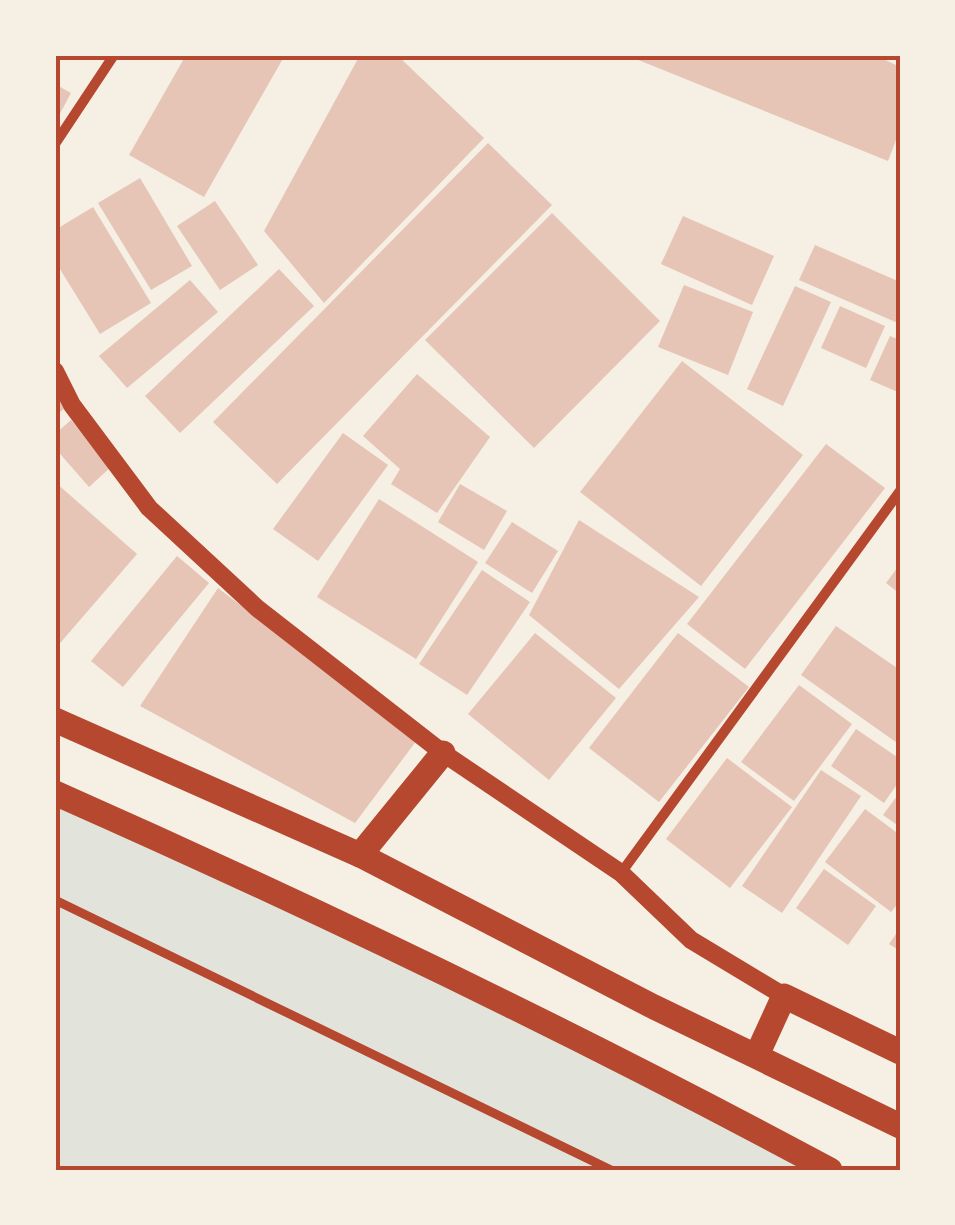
<svg xmlns="http://www.w3.org/2000/svg" width="955" height="1225" font-family="Raleway,sans-serif">
<style>
.green{fill:#e2e4dc}
.building{fill:#e6c5b7}
.lines{fill:none;stroke-linecap:round;stroke-linejoin:round}
.pedestrian{stroke:#b5482f;stroke-width:9}
.minor{stroke:#b5482f;stroke-width:10}
.tertiary{stroke:#b5482f;stroke-width:18}
.primary{stroke:#b5482f;stroke-width:25}
.neatline{fill:none;stroke:#b5482f;stroke-width:4}
</style>
<rect width="100%" height="100%" fill="#f6efe4"/>
<polygon class="green" points="55,793 813,1170 55,1170"/>
<g class="building">
<polygon points="186,55 285,55 204,197 129,155"/>
<polygon points="360,55 397,55 484,138 324,303 264,231"/>
<polygon points="626,55 875,55 900,67 900,130 888,161"/>
<polygon points="55,84 71,93 55,123"/>
<polygon points="488,143 552,205 277,484 213,422"/>
<polygon points="140,178 192,266 151,290 98,203"/>
<polygon points="215,201 258,265 220,290 177,226"/>
<polygon points="93,207 151,303 100,334 55,261 55,230"/>
<polygon points="552,213 660,321 534,448 425,340"/>
<polygon points="683,216 774,256 752,305 661,264"/>
<polygon points="815,245 900,282 900,324 799,280"/>
<polygon points="279,269 314,306 180,433 145,396"/>
<polygon points="190,280 218,312 127,388 99,356"/>
<polygon points="684,285 753,312 728,375 658,347"/>
<polygon points="795,286 831,302 783,406 747,389"/>
<polygon points="840,306 885,326 866,368 821,348"/>
<polygon points="890,336 900,340 900,393 870,380"/>
<polygon points="682,361 803,455 701,586 580,492"/>
<polygon points="417,374 490,437 437,513 391,484 400,469 363,436"/>
<polygon points="55,389 69,405 55,416"/>
<polygon points="71,420 112,466 89,487 55,448 55,434"/>
<polygon points="343,433 388,465 318,561 273,529"/>
<polygon points="826,444 885,488 745,669 687,624"/>
<polygon points="55,482 137,554 55,649"/>
<polygon points="460,484 507,511 484,550 438,522"/>
<polygon points="379,499 478,562 416,659 317,597"/>
<polygon points="579,520 699,597 619,689 529,615"/>
<polygon points="512,522 558,551 532,593 485,563"/>
<polygon points="177,556 209,583 123,687 91,661"/>
<polygon points="900,564 900,594 886,583"/>
<polygon points="482,570 530,602 467,695 419,664"/>
<polygon points="218,588 417,740 355,823 140,706"/>
<polygon points="836,626 900,670 900,745 801,675"/>
<polygon points="535,633 616,698 549,780 468,714"/>
<polygon points="678,633 749,687 659,802 589,748"/>
<polygon points="799,685 852,724 794,801 741,762"/>
<polygon points="856,729 900,759 900,780 884,803 831,766"/>
<polygon points="727,758 792,807 730,888 666,839"/>
<polygon points="821,770 861,796 782,913 742,886"/>
<polygon points="900,792 900,827 883,815"/>
<polygon points="865,809 900,835 900,901 891,912 825,862"/>
<polygon points="824,869 876,906 848,945 796,908"/>
<polygon points="900,928 900,951 889,944"/>
</g>
<g class="lines">
<polyline class="pedestrian" points="55,900 611,1170"/>
<g class="minor">
<polyline points="55,144 114,55"/>
<polyline points="621,873 900,491"/>
</g>
<polyline class="tertiary" points="55,371 72,405 149,508 257,608 443,753 621,873 691,940 784,996"/>
<g class="primary">
<polyline points="55,720 360,855 654,1007 900,1126"/>
<path d="M55 793C317 909 577 1034 830 1170"/>
<polyline points="360,855 443,753"/>
<polyline points="757,1055 784,996 900,1052"/>
</g>
</g>
<rect width="955" height="1225" fill="none" stroke="#f6efe4" stroke-width="115"/>
<rect x="58" y="58" width="840" height="1110" class="neatline"/>
</svg>
